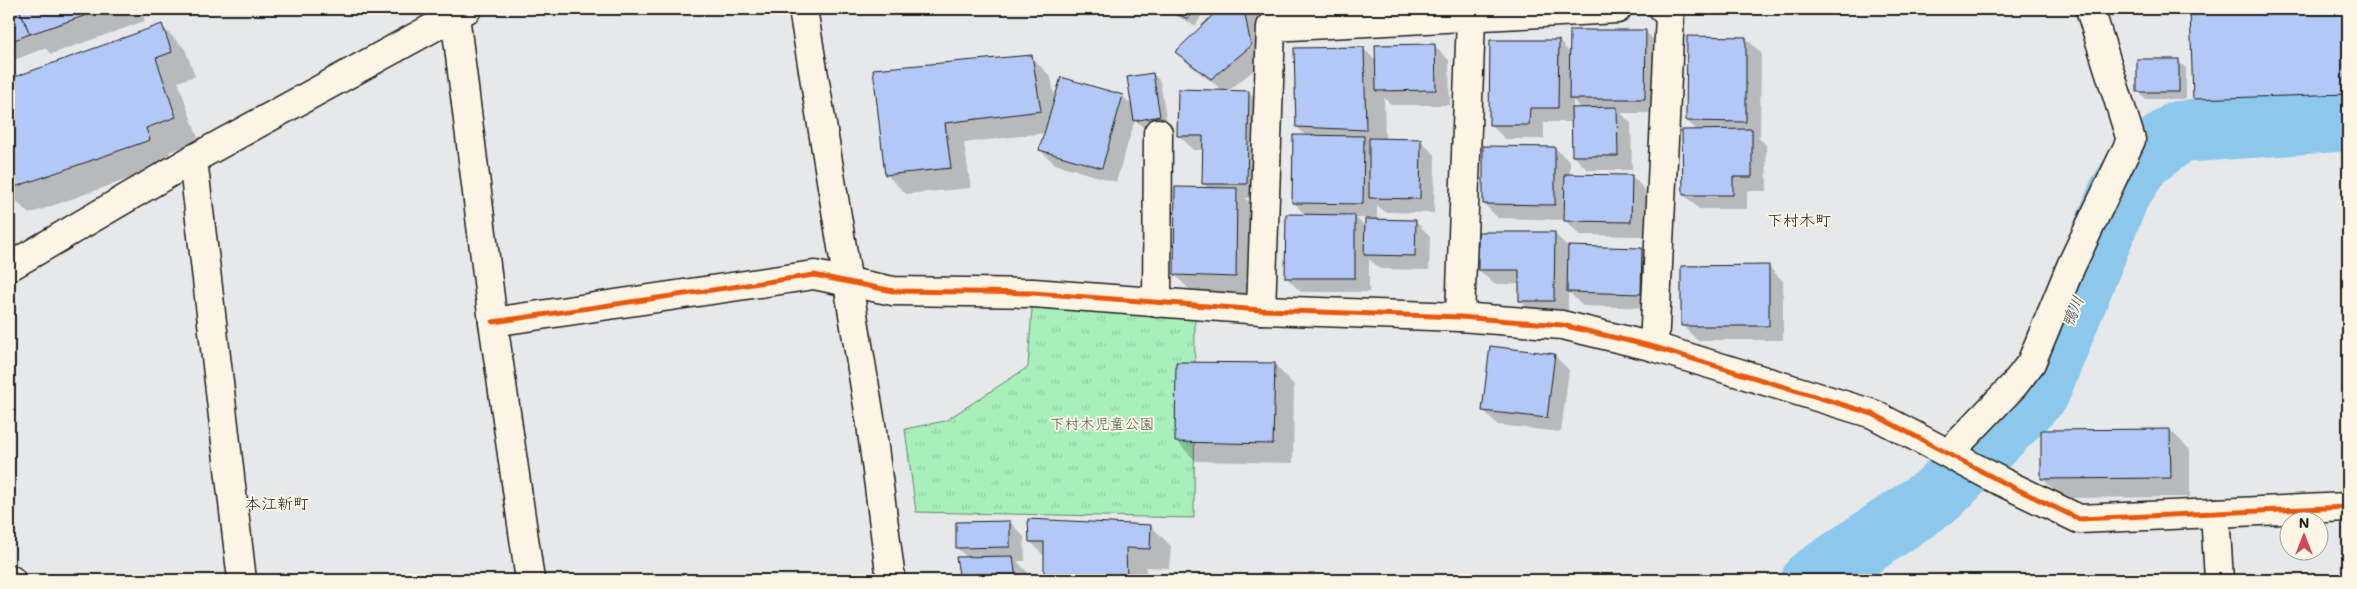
<svg xmlns="http://www.w3.org/2000/svg" width="2357" height="589" font-family="Mali,'Klee One',sans-serif">
<style>
.park{fill:url(#park-tufts);stroke:#62866c}
.shadow{fill:#0003;fill-rule:evenodd}
.lines{fill:none;stroke-linecap:round;stroke-linejoin:round}
.river{stroke:#8bc8eb;stroke-width:62}
.building{fill:#b3c8f7;stroke:#1c1c1c}
.street-casing{stroke:#1c1c1c;stroke-width:31}
.secondary-casing{stroke:#1c1c1c;stroke-width:31}
.street{stroke:#fcf5e5;stroke-width:28}
.secondary{stroke:#fcf5e5;stroke-width:28}
.cycleway-casing{stroke:#fcf5e5;stroke-width:8}
.cycleway{stroke:#e8590c;stroke-width:5}
.labels{text-anchor:middle;dominant-baseline:central;stroke-width:4;stroke-linejoin:round;paint-order:stroke}
.park-label{font-size:15px;fill:#465b4c;stroke:#fcf5e5}
.neighbourhood-label{font-size:16px;fill:#1c1c1c;stroke:#fcf5e5}
.water-label{font-size:16px;font-style:italic;fill:#435864;stroke:#fcf5e5}
</style>
<defs>
<pattern id="park-tufts" width="24" height="20" patternUnits="userSpaceOnUse" patternTransform="scale(1.25)"><rect width="24" height="20" fill="#a8efbc"/><path d="M3 7l-1-3M5 7V3M7 7l1-3M15 17l-1-3M17 17v-4M19 17l1-3" fill="none" stroke="#90cca1"/></pattern>
</defs>
<rect width="100%" height="100%" fill="#e6e8ea"/>
<filter id="ink" filterUnits="userSpaceOnUse"><feTurbulence type="fractalNoise" baseFrequency=".02" numOctaves="2"/><feDisplacementMap in="SourceGraphic" scale="10" xChannelSelector="R" yChannelSelector="G"/><feConvolveMatrix kernelMatrix="1 2 1 2 8 2 1 2 1" color-interpolation-filters="sRGB"/></filter>
<g filter="url(#ink)">
<polygon class="park" points="1033,293 1195,305 1194,518 916,512 905,429 945,421 1028,367"/>
<g class="shadow">
<polygon points="9,9 141,9 145,21 51,54 45,48 9,62"/>
<polygon points="1089,9 1116,9 1115,13"/>
<polygon points="1163,9 1193,9 1201,16 1196,26"/>
<polygon points="1221,9 1256,9 1265,61 1227,92 1248,92 1263,107 1261,198 1245,198 1257,209 1255,296 1195,295 1175,275 1209,189 1203,183 1204,150 1193,150 1179,135 1225,92 1192,67 1177,52"/>
<polygon points="1274,9 1348,9 1347,18 1282,17"/>
<polygon points="2191,9 2348,9 2348,118 2218,122 2194,99"/>
<polygon points="161,25 185,49 195,76 178,82 199,141 169,152 173,163 29,214 9,194 9,80"/>
<path d="M1646 32 1660 46 1659 113H1621L1631 123 1632 170H1588L1573 156V122H1544V139H1505L1490 124 1559 41 1571 54ZM1573 100 1582 109 1573 110Z"/>
<polygon points="1746,38 1761,53 1760,136 1757,136 1766,145 1767,191 1747,191 1747,209 1699,209 1684,195 1698,131 1687,121"/>
<path d="M1434 45 1449 60 1450 105H1392L1384 98 1385 140H1420L1435 155 1434 213 1385 212 1377 205V220L1415 221 1430 236 1429 270 1380 269 1369 259V292H1301L1286 277 1306 216 1293 202 1306 136 1297 127 1363 48 1376 61ZM1356 218H1366V227Z"/>
<polygon points="1031,57 1051,77 1055,100 1062,78 1123,96 1133,106 1153,74 1160,81 1167,123 1143,127 1135,120 1116,182 1055,164 1040,150 1045,133 964,143 971,188 906,194 886,174 875,70"/>
<polygon points="2178,61 2186,68 2186,99 2146,99 2138,91"/>
<polygon points="1555,148 1570,162 1570,175 1632,176 1646,191 1645,236 1580,235 1565,220 1498,218 1484,204"/>
<polygon points="1554,233 1568,247 1641,249 1656,264 1655,308 1583,306 1568,291 1568,315 1535,315 1520,300 1520,284 1494,284 1479,270"/>
<polygon points="1768,266 1783,281 1783,340 1697,340 1683,326"/>
<polygon points="1554,355 1569,370 1561,432 1498,425 1483,410"/>
<polygon points="1274,364 1294,385 1293,463 1196,461 1176,441"/>
<polygon points="2170,430 2190,450 2190,497 2062,498 2042,478"/>
<polygon points="1010,522 1024,537 1025,561 1017,561 1027,572 1028,580 961,580 957,558 968,558 957,548"/>
<polygon points="1151,526 1171,546 1169,568 1146,567 1146,580 1045,580 1045,557 1030,541"/>
</g>
<g class="lines">
<polyline class="river" points="1812,580 1939,494 2039,392 2119,194 2142,159 2179,132 2348,120"/>
</g>
<g class="building">
<polygon points="9,9 19,9 30,34 9,42"/>
<polygon points="19,9 105,9 30,34"/>
<polygon points="1167,9 1194,9 1188,19"/>
<polygon points="1219,9 1244,9 1251,46 1211,79 1175,52"/>
<polygon points="2190,9 2348,9 2348,94 2193,99"/>
<polygon points="162,24 172,52 156,58 176,117 146,128 150,140 9,189 9,79"/>
<polygon points="1570,30 1646,30 1645,99 1569,99"/>
<polygon points="1687,36 1746,37 1746,122 1686,121"/>
<polygon points="1490,40 1559,40 1558,108 1530,108 1529,125 1489,125"/>
<polygon points="1435,44 1436,90 1376,91 1375,45"/>
<polygon points="1364,47 1366,130 1296,127 1294,48"/>
<polygon points="1032,55 1041,111 945,123 951,168 885,175 873,69"/>
<rect x="2137" y="59" width="42" height="33"/>
<polygon points="1153,73 1160,116 1134,121 1127,77"/>
<polygon points="1061,77 1123,95 1102,168 1039,150"/>
<polygon points="1178,89 1249,91 1247,184 1202,184 1203,136 1177,136"/>
<polygon points="1617,107 1618,156 1572,156 1571,108"/>
<polygon points="1752,129 1752,177 1733,177 1733,195 1683,195 1682,130"/>
<polygon points="1293,135 1364,136 1363,204 1292,203"/>
<polygon points="1369,138 1421,139 1420,199 1369,198"/>
<polygon points="1483,146 1555,147 1555,205 1483,204"/>
<polygon points="1565,174 1632,175 1631,222 1564,221"/>
<polygon points="1175,187 1237,188 1236,277 1174,275"/>
<polygon points="1286,214 1355,215 1355,278 1285,278"/>
<polygon points="1365,219 1416,220 1415,256 1364,255"/>
<polygon points="1478,232 1555,232 1554,301 1519,301 1519,270 1478,270"/>
<polygon points="1568,246 1642,248 1641,294 1567,292"/>
<polygon points="1769,265 1769,326 1681,326 1681,266"/>
<polygon points="1490,346 1555,354 1547,418 1482,411"/>
<polygon points="1176,362 1275,363 1273,444 1175,442"/>
<polygon points="2170,429 2171,478 2041,479 2041,430"/>
<polygon points="1028,519 1151,525 1150,549 1126,548 1127,580 1044,580 1044,542 1029,542"/>
<polygon points="1010,521 1010,547 956,548 956,522"/>
<polygon points="1013,556 1016,580 960,580 956,557"/>
</g>
<g class="lines">
<defs>
<g id="street">
<polyline points="455,15 493,322 530,580"/>
<polyline points="193,159 242,580"/>
<polyline points="9,267 193,159 467,9"/>
<polyline points="1157,303 1158,133"/>
<polyline points="1261,310 1271,27 1617,9"/>
<polyline points="1460,317 1471,18"/>
<polyline points="493,322 814,275 893,291 1033,293 1261,310 1460,317 1562,325 1654,347 1873,414 2002,482 2079,519 2348,507"/>
<polyline points="1654,347 1670,15 1663,9"/>
<polyline points="1949,453 2014,385 2031,363 2071,266 2131,140 2090,9"/>
<polyline points="2215,513 2219,580"/>
<polyline points="9,580 11,580"/>
</g>
<polyline id="secondary" points="803,9 871,424 891,580"/>
</defs>
<use href="#street" class="street-casing"/>
<use href="#secondary" class="secondary-casing"/>
<use href="#street" class="street"/>
<use href="#secondary" class="secondary"/>
<defs>
<polyline id="cycleway" points="493,322 814,275 893,291 1033,293 1261,310 1460,317 1562,325 1654,347 1873,414 2002,482 2079,519 2348,507"/>
</defs>
<use href="#cycleway" class="cycleway-casing"/>
<use href="#cycleway" class="cycleway"/>
</g>
</g>
<g class="labels">
<g class="park-label">
<text x="1102" y="423">下村木児童公園</text>
</g>
<g class="neighbourhood-label">
<text x="1799" y="219">下村木町</text>
<text x="277" y="502">本江新町</text>
</g>
<g class="water-label">
<text transform="translate(2072 311) rotate(-68)">鴨川</text>
</g>
</g>
<rect width="2357" height="589" fill="none" stroke="#fcf5e5" stroke-width="30"/>
<rect x="15" y="15" width="2327" height="559" fill="none" stroke="#1c1c1c" stroke-width="2" filter="url(#ink)"/>
<g transform="translate(2304 536)"><circle r="24" fill="#fcf5e5" stroke="#a29e95"/>
<path d="M0-4L9 19L0 12L-9 19Z" fill="#d1495b"/>
<text y="-8" font-size="14" font-weight="bold" text-anchor="middle" fill="#1c1c1c">N</text>
</g>
</svg>
